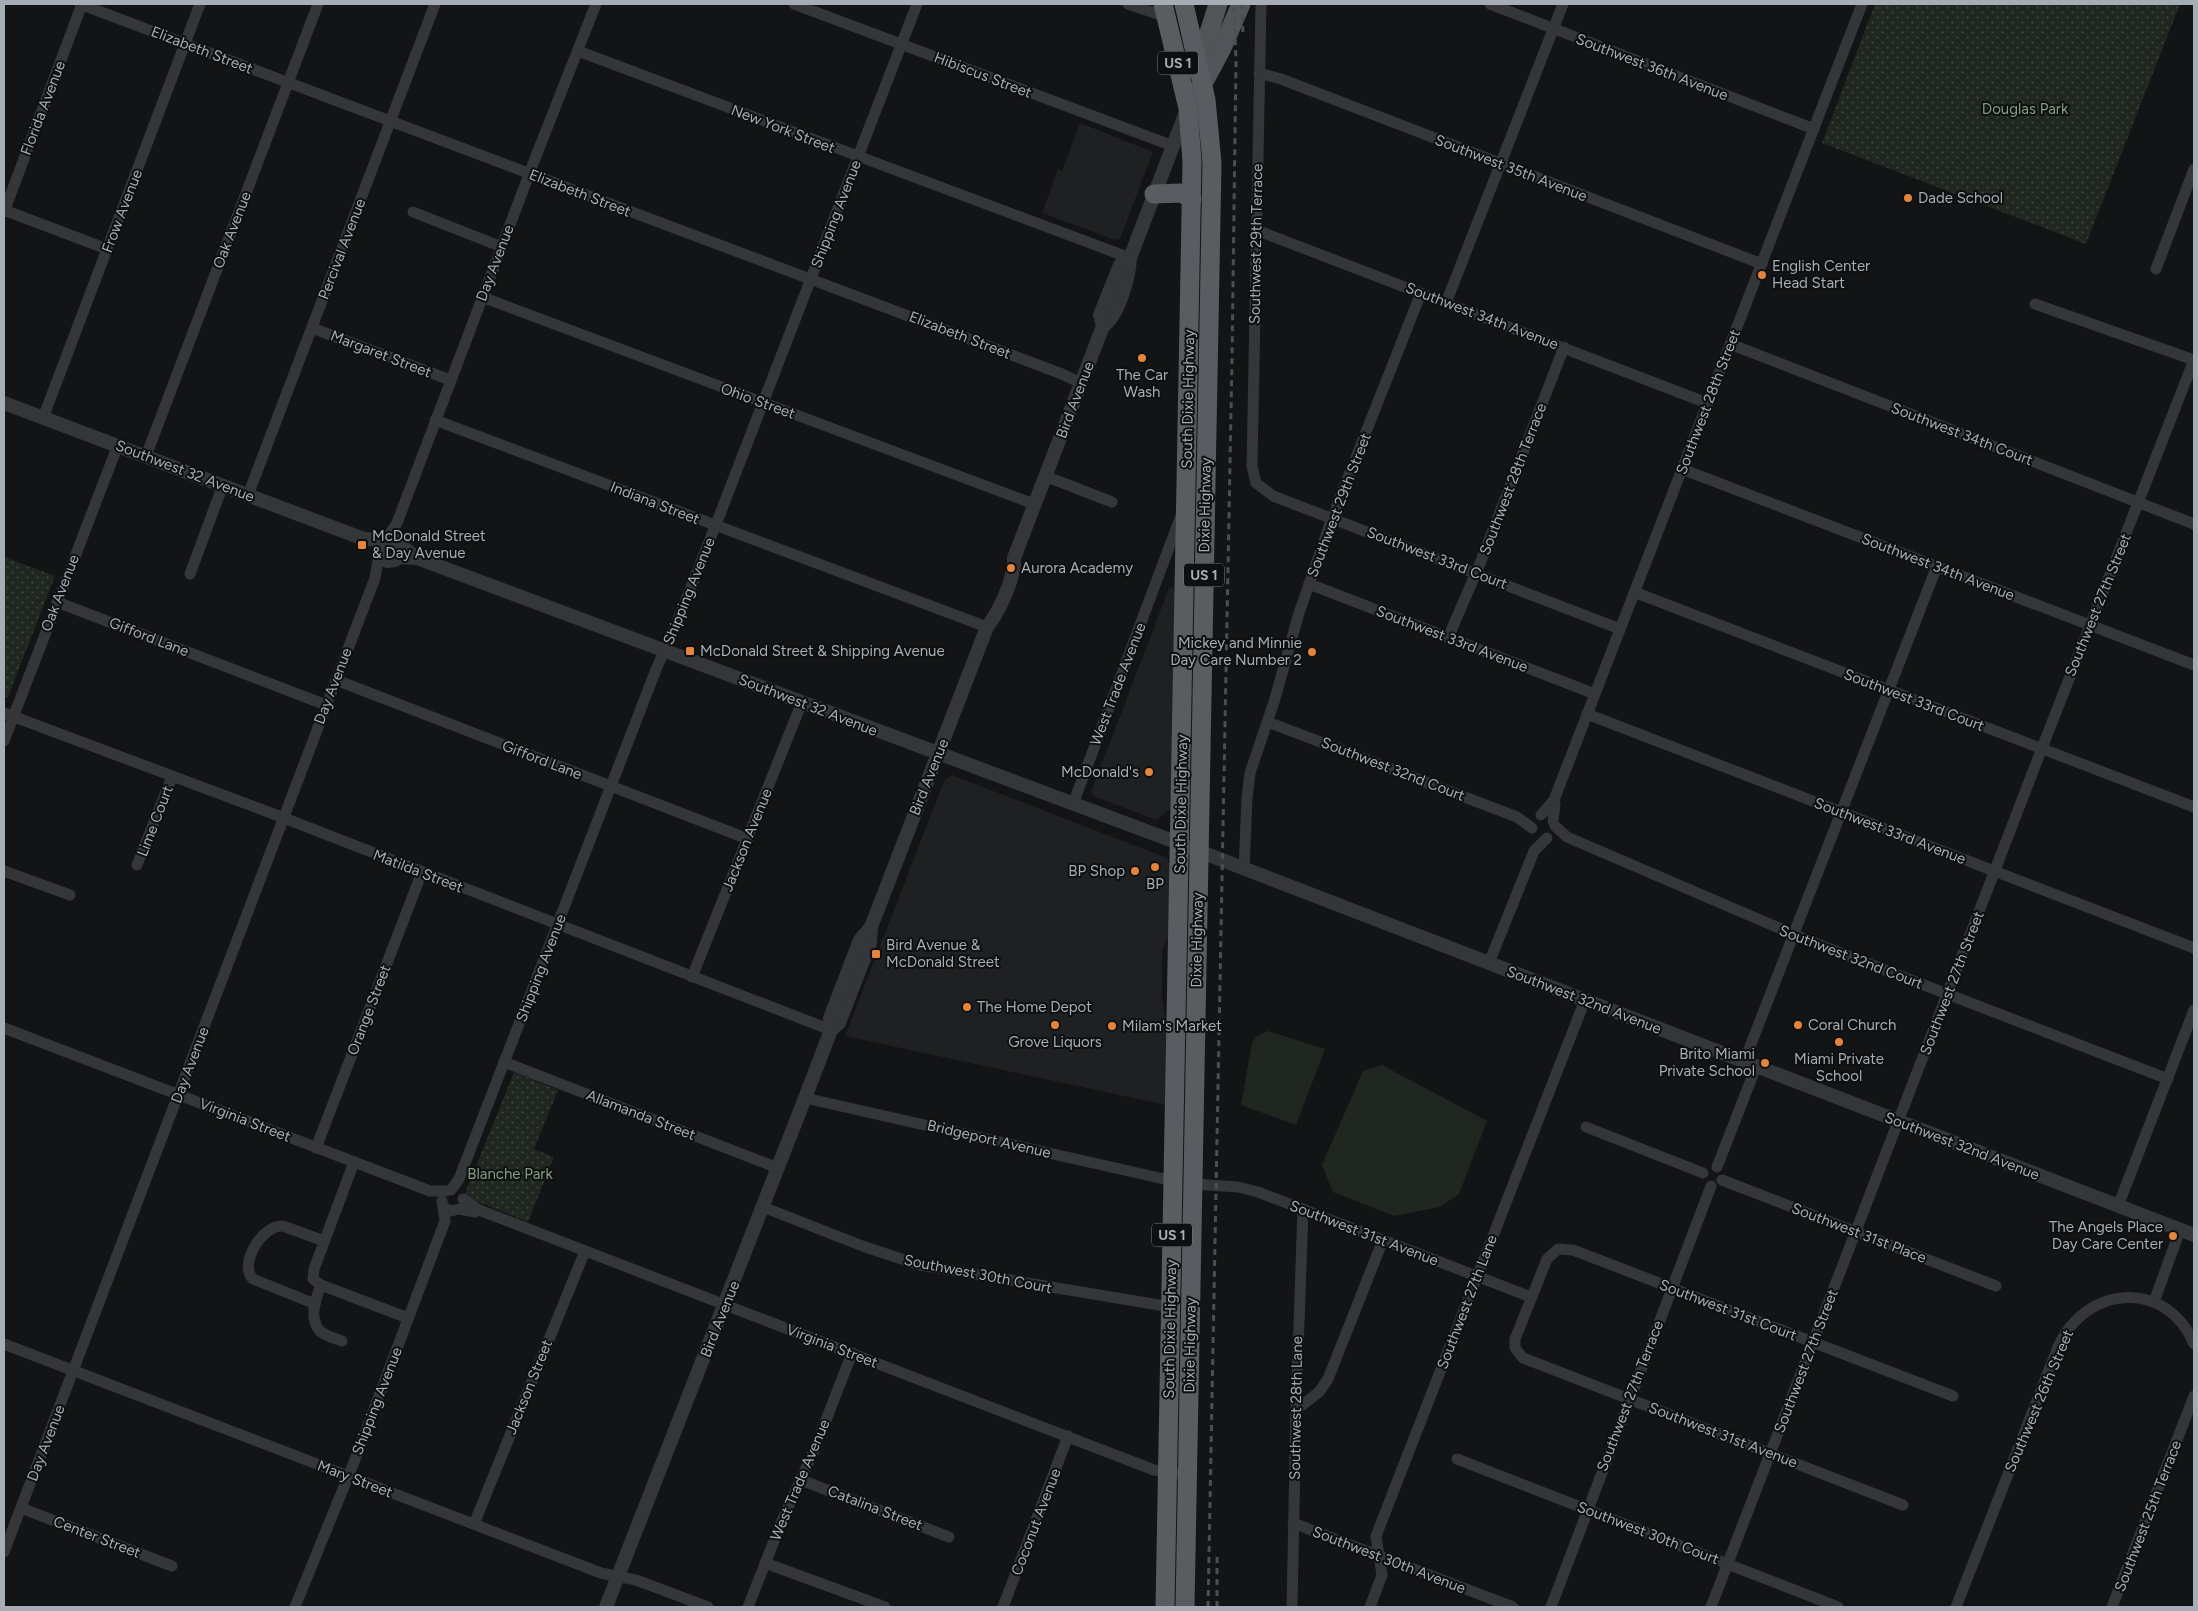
<svg xmlns="http://www.w3.org/2000/svg" width="2198" height="1611" font-family="Figtree,sans-serif">
<style>
.built{fill:#1f2022}
.grass{fill:#202720}
.park{fill:url(#park-dots)}
.lines{fill:none;stroke-linecap:round;stroke-linejoin:round}
.minor{stroke:#343639;stroke-width:11}
.tertiary{stroke:#343639;stroke-width:14}
.primary{stroke:#515458;stroke-width:19}
.trunk{stroke:#595c61;stroke-width:19}
.rail{stroke:#4c4f52;stroke-width:3;stroke-dasharray:6 5;stroke-linecap:butt}
.poi-dot{fill:#e5843b;stroke:#0e0f10;stroke-width:2}
.labels{text-anchor:middle;dominant-baseline:central;stroke-width:4;stroke-linejoin:round;paint-order:stroke}
.shield{fill:#0e0f10;stroke:#787e83;stroke-width:1}
.shield-label{font-size:14px;font-weight:bold;fill:#a6adb4}
.street-label{font-size:15px;fill:#a6adb4;stroke:#0e0f10}
.park-label{font-size:15px;fill:#839e7e;stroke:#0e0f10}
.poi-label{font-size:15px;fill:#a6adb4;stroke:#0e0f10;text-anchor:start}
</style>
<defs>
<pattern id="park-dots" width="8" height="8" patternUnits="userSpaceOnUse" patternTransform="scale(1.25)"><rect width="8" height="8" fill="#202720"/><path d="M2 2h.1M6 6h.1" fill="none" stroke="#3d443e" stroke-width="1.8" stroke-linecap="round"/></pattern>
</defs>
<rect width="100%" height="100%" fill="#131415"/>
<g class="built">
<polygon points="1080,123 1153,152 1120,239 1115,240 1042,213 1058,169 1062,171"/>
<polygon points="1172,587 1176,591 1171,808 1156,820 1096,797 1091,792 1169,588"/>
<polygon points="952,775 1167,858 1170,866 1170,932 1162,950 1162,997 1168,1040 1166,1105 845,1036 944,781"/>
</g>
<g class="grass">
<polygon points="1268,1031 1325,1049 1296,1125 1241,1105 1252,1043 1257,1036"/>
<polygon points="1382,1065 1487,1121 1459,1194 1440,1207 1394,1216 1333,1192 1322,1165 1363,1071"/>
</g>
<g class="park">
<polygon points="1875,4 2180,4 2086,244 1822,143"/>
<polygon points="4,557 55,576 8,697 4,698"/>
<polygon points="514,1072 558,1090 534,1149 554,1157 528,1222 464,1196"/>
</g>
<g class="lines">
<g class="minor">
<polyline points="80,4 1062,374 1081,383"/>
<polyline points="794,4 1173,146"/>
<polyline points="1128,4 1167,17"/>
<polyline points="1261,4 1252,466 1256,483 1273,496 1620,629"/>
<polyline points="1490,4 1814,129"/>
<polyline points="578,51 1130,258"/>
<polyline points="1259,73 1281,79 1762,264"/>
<polyline points="4,210 107,249"/>
<polyline points="4,212 82,4"/>
<polyline points="413,212 502,247"/>
<polyline points="1256,230 1707,403"/>
<polyline points="2156,269 2194,169"/>
<polyline points="482,297 1034,504"/>
<polyline points="1446,303 1563,4"/>
<polyline points="2035,304 2194,360"/>
<polyline points="312,328 450,380"/>
<polyline points="1730,344 2194,524"/>
<polyline points="43,418 200,4"/>
<polyline points="435,420 987,627"/>
<polyline points="146,456 318,4"/>
<polyline points="1682,469 2194,665"/>
<polyline points="1045,476 1112,502"/>
<polyline points="248,495 435,4"/>
<polyline points="387,538 397,523 536,156 596,4"/>
<polyline points="190,574 223,485"/>
<polyline points="1309,584 1595,694"/>
<polyline points="1634,592 2194,807"/>
<polyline points="57,602 326,705"/>
<polyline points="1448,638 1481,561 1564,347"/>
<polyline points="336,680 748,839"/>
<polyline points="4,713 271,813 831,1030"/>
<polyline points="1587,714 2194,948"/>
<polyline points="1268,722 1517,817 1532,828"/>
<polyline points="4,741 118,445"/>
<polyline points="1073,804 1182,513"/>
<polyline points="1541,815 1554,800 1862,4"/>
<polyline points="1553,821 1555,804 1554,800"/>
<polyline points="1555,826 1567,837 1807,940 2168,1079"/>
<polyline points="137,865 172,777"/>
<polyline points="1244,870 1247,798 1250,773 1274,702 1299,613 1332,518 1421,293"/>
<polyline points="4,871 70,895"/>
<polyline points="1489,963 1534,851 1547,838"/>
<polyline points="692,977 802,702"/>
<polyline points="4,1028 430,1191 446,1191"/>
<polyline points="504,1062 778,1168"/>
<polyline points="1744,1062 1937,566"/>
<polyline points="805,1098 1173,1181"/>
<polyline points="1586,1127 1703,1173"/>
<polyline points="316,1148 422,872"/>
<polyline points="354,1162 314,1269 313,1279 321,1285 408,1318"/>
<polyline points="1717,1167 1756,1067"/>
<polyline points="1722,1180 1996,1286"/>
<polyline points="1193,1184 1238,1187 1258,1192 1531,1297"/>
<polyline points="451,1190 459,1179 657,667 674,630 720,514 917,4"/>
<polyline points="463,1199 479,1210 1154,1470 1188,1475"/>
<polyline points="442,1201 443,1207 451,1211 459,1209 475,1212 479,1210"/>
<polyline points="2118,1206 2194,1010"/>
<polyline points="763,1207 865,1247 920,1265 1171,1307"/>
<path d="M321 1285C316 1298 308 1318 320 1331 325 1336 335 1338 342 1341"/>
<polyline points="2154,1302 2180,1230"/>
<path d="M315 1304 253 1279C238 1264 263 1224 283 1226L324 1241"/>
<polyline points="4,1344 601,1573 636,1580 708,1607"/>
<polyline points="1296,1410 1319,1392 1328,1379 1383,1240"/>
<polyline points="1457,1459 1838,1607"/>
<polyline points="801,1480 949,1537"/>
<polyline points="1903,1505 1523,1358 1515,1348 1515,1339 1547,1259 1558,1249 1573,1250 1953,1396"/>
<polyline points="21,1508 172,1566"/>
<polyline points="1293,1523 1513,1607"/>
<polyline points="474,1524 585,1251"/>
<polyline points="4,1552 375,578 379,555"/>
<polyline points="765,1563 885,1607"/>
<polyline points="295,1607 356,1457 445,1221 443,1207"/>
<polyline points="748,1607 781,1523 816,1446 852,1353"/>
<polyline points="1003,1607 1068,1436"/>
<polyline points="1292,1607 1296,1410 1303,1209"/>
<polyline points="1370,1607 1382,1575 1376,1536 1585,1000"/>
<polyline points="1551,1607 1711,1186"/>
<polyline points="1711,1607 2042,748 2194,360"/>
<path d="M1956 1607 2058 1347C2086 1284 2167 1279 2194 1344"/>
<polyline points="2112,1607 2194,1396"/>
</g>
<g class="tertiary">
<path d="M1103 326C1119 316 1129 276 1130 258L1186 112"/>
<polyline points="4,403 364,539 383,540"/>
<path d="M401 546V554L395 560 387 561 379 555 380 543C390 532 396 541 404 548 408 552 413 554 417 558"/>
<polyline points="398,557 417,558 1165,838 2194,1235"/>
<polyline points="831,1030 839,1023 870,943 871,927"/>
<path d="M606 1607 805 1098 831 1030 830 1018 860 940 871 927 987 627C999 612 1015 578 1014 558L1103 326 1100 315 1120 265 1130 258"/>
</g>
<g class="primary">
<polyline points="1197,71 1218,4"/>
<polyline points="1197,95 1222,48 1241,4"/>
</g>
<g class="trunk">
<polyline points="1163,4 1188,108 1192,162 1165,1607"/>
<polyline points="1184,4 1206,100 1212,163 1185,1607"/>
<polyline points="1154,194 1181,193 1192,199"/>
</g>
<g class="rail">
<polyline points="1242,4 1243,35"/>
<polyline points="1217,1557 1217,1607"/>
<polyline points="1208,1607 1232,360 1236,61 1234,4"/>
</g>
</g>
<g class="poi-dot">
<circle cx="1908" cy="198" r="5"/>
<circle cx="1762" cy="275" r="5"/>
<circle cx="1142" cy="358" r="5"/>
<rect x="357" y="540" width="10" height="10" rx="2.5"/>
<circle cx="1011" cy="568" r="5"/>
<rect x="685" y="646" width="10" height="10" rx="2.5"/>
<circle cx="1312" cy="652" r="5"/>
<circle cx="1149" cy="772" r="5"/>
<circle cx="1155" cy="867" r="5"/>
<circle cx="1135" cy="871" r="5"/>
<rect x="871" y="949" width="10" height="10" rx="2.5"/>
<circle cx="967" cy="1007" r="5"/>
<circle cx="1055" cy="1025" r="5"/>
<circle cx="1798" cy="1025" r="5"/>
<circle cx="1112" cy="1026" r="5"/>
<circle cx="1839" cy="1042" r="5"/>
<circle cx="1765" cy="1063" r="5"/>
<circle cx="2173" cy="1236" r="5"/>
</g>
<g class="labels">
<g class="shield">
<rect x="1158" y="51.5" width="40" height="23" rx="4"/>
<rect x="1184" y="563.5" width="40" height="23" rx="4"/>
<rect x="1152" y="1223.5" width="40" height="23" rx="4"/>
</g>
<g class="shield-label">
<text x="1178" y="63">US 1</text>
<text x="1204" y="575">US 1</text>
<text x="1172" y="1235">US 1</text>
</g>
<g class="street-label">
<text transform="translate(202 50) rotate(21)">Elizabeth Street</text>
<text transform="translate(1652 67) rotate(21)">Southwest 36th Avenue</text>
<text transform="translate(983 75) rotate(21)">Hibiscus Street</text>
<text transform="translate(43 108) rotate(-69)">Florida Avenue</text>
<text transform="translate(783 129) rotate(21)">New York Street</text>
<text transform="translate(1511 168) rotate(21)">Southwest 35th Avenue</text>
<text transform="translate(580 193) rotate(21)">Elizabeth Street</text>
<text transform="translate(122 211) rotate(-69)">Frow Avenue</text>
<text transform="translate(836 214) rotate(-69)">Shipping Avenue</text>
<text transform="translate(232 230) rotate(-69)">Oak Avenue</text>
<text transform="translate(1256 244) rotate(-89)">Southwest 29th Terrace</text>
<text transform="translate(342 249) rotate(-69)">Percival Avenue</text>
<text transform="translate(495 263) rotate(-69)">Day Avenue</text>
<text transform="translate(1482 316) rotate(21)">Southwest 34th Avenue</text>
<text transform="translate(960 335) rotate(21)">Elizabeth Street</text>
<text transform="translate(381 354) rotate(21)">Margaret Street</text>
<text transform="translate(1188 399) rotate(-89)">South Dixie Highway</text>
<text transform="translate(1075 400) rotate(-69)">Bird Avenue</text>
<text transform="translate(758 401) rotate(20)">Ohio Street</text>
<text transform="translate(1708 402) rotate(-69)">Southwest 28th Street</text>
<text transform="translate(1962 434) rotate(21)">Southwest 34th Court</text>
<text transform="translate(185 471) rotate(21)">Southwest 32 Avenue</text>
<text transform="translate(1513 479) rotate(-69)">Southwest 28th Terrace</text>
<text transform="translate(655 503) rotate(21)">Indiana Street</text>
<text transform="translate(1205 505) rotate(-89)">Dixie Highway</text>
<text transform="translate(1339 505) rotate(-69)">Southwest 29th Street</text>
<text transform="translate(1437 558) rotate(21)">Southwest 33rd Court</text>
<text transform="translate(1938 567) rotate(21)">Southwest 34th Avenue</text>
<text transform="translate(689 591) rotate(-68)">Shipping Avenue</text>
<text transform="translate(60 593) rotate(-69)">Oak Avenue</text>
<text transform="translate(2098 605) rotate(-68)">Southwest 27th Street</text>
<text transform="translate(149 637) rotate(21)">Gifford Lane</text>
<text transform="translate(1452 639) rotate(21)">Southwest 33rd Avenue</text>
<text transform="translate(1118 684) rotate(-69)">West Trade Avenue</text>
<text transform="translate(333 686) rotate(-69)">Day Avenue</text>
<text transform="translate(1914 700) rotate(21)">Southwest 33rd Court</text>
<text transform="translate(808 705) rotate(21)">Southwest 32 Avenue</text>
<text transform="translate(542 760) rotate(21)">Gifford Lane</text>
<text transform="translate(1393 769) rotate(21)">Southwest 32nd Court</text>
<text transform="translate(929 777) rotate(-68)">Bird Avenue</text>
<text transform="translate(1181 804) rotate(-89)">South Dixie Highway</text>
<text transform="translate(155 821) rotate(-69)">Lime Court</text>
<text transform="translate(1890 831) rotate(21)">Southwest 33rd Avenue</text>
<text transform="translate(747 840) rotate(-68)">Jackson Avenue</text>
<text transform="translate(418 871) rotate(21)">Matilda Street</text>
<text transform="translate(1197 940) rotate(-89)">Dixie Highway</text>
<text transform="translate(1851 957) rotate(21)">Southwest 32nd Court</text>
<text transform="translate(541 968) rotate(-69)">Shipping Avenue</text>
<text transform="translate(1952 983) rotate(-69)">Southwest 27th Street</text>
<text transform="translate(1584 1000) rotate(21)">Southwest 32nd Avenue</text>
<text transform="translate(369 1010) rotate(-69)">Orange Street</text>
<text transform="translate(190 1065) rotate(-69)">Day Avenue</text>
<text transform="translate(641 1115) rotate(21)">Allamanda Street</text>
<text transform="translate(245 1120) rotate(21)">Virginia Street</text>
<text transform="translate(989 1139) rotate(13)">Bridgeport Avenue</text>
<text transform="translate(1962 1146) rotate(21)">Southwest 32nd Avenue</text>
<text transform="translate(1364 1233) rotate(21)">Southwest 31st Avenue</text>
<text transform="translate(1859 1233) rotate(21)">Southwest 31st Place</text>
<text transform="translate(978 1274) rotate(11)">Southwest 30th Court</text>
<text transform="translate(1467 1302) rotate(-69)">Southwest 27th Lane</text>
<text transform="translate(1728 1310) rotate(21)">Southwest 31st Court</text>
<text transform="translate(720 1319) rotate(-68)">Bird Avenue</text>
<text transform="translate(1170 1329) rotate(-89)">South Dixie Highway</text>
<text transform="translate(1190 1345) rotate(-89)">Dixie Highway</text>
<text transform="translate(832 1346) rotate(21)">Virginia Street</text>
<text transform="translate(1806 1361) rotate(-69)">Southwest 27th Street</text>
<text transform="translate(529 1387) rotate(-68)">Jackson Street</text>
<text transform="translate(1630 1396) rotate(-69)">Southwest 27th Terrace</text>
<text transform="translate(377 1401) rotate(-69)">Shipping Avenue</text>
<text transform="translate(2039 1401) rotate(-67)">Southwest 26th Street</text>
<text transform="translate(1296 1408) rotate(-89)">Southwest 28th Lane</text>
<text transform="translate(1723 1435) rotate(21)">Southwest 31st Avenue</text>
<text transform="translate(46 1443) rotate(-69)">Day Avenue</text>
<text transform="translate(355 1479) rotate(21)">Mary Street</text>
<text transform="translate(800 1480) rotate(-67)">West Trade Avenue</text>
<text transform="translate(875 1508) rotate(21)">Catalina Street</text>
<text transform="translate(2148 1516) rotate(-69)">Southwest 25th Terrace</text>
<text transform="translate(1036 1522) rotate(-69)">Coconut Avenue</text>
<text transform="translate(1648 1533) rotate(21)">Southwest 30th Court</text>
<text transform="translate(97 1537) rotate(21)">Center Street</text>
<text transform="translate(1389 1560) rotate(21)">Southwest 30th Avenue</text>
</g>
<g class="park-label">
<text x="2025" y="109">Douglas Park</text>
<text x="510" y="1174">Blanche Park</text>
</g>
<g class="poi-label">
<text x="1918" y="198">Dade School</text>
<text x="1772" y="266">English Center<tspan x="1772" dy="17">Head Start</tspan></text>
<text x="1142" y="375" text-anchor="middle">The Car<tspan x="1142" dy="17">Wash</tspan></text>
<text x="372" y="536">McDonald Street<tspan x="372" dy="17">&amp; Day Avenue</tspan></text>
<text x="1021" y="568">Aurora Academy</text>
<text x="1302" y="643" text-anchor="end">Mickey and Minnie<tspan x="1302" dy="17">Day Care Number 2</tspan></text>
<text x="700" y="651">McDonald Street &amp; Shipping Avenue</text>
<text x="1139" y="772" text-anchor="end">McDonald's</text>
<text x="1125" y="871" text-anchor="end">BP Shop</text>
<text x="1155" y="884" text-anchor="middle">BP</text>
<text x="886" y="945">Bird Avenue &amp;<tspan x="886" dy="17">McDonald Street</tspan></text>
<text x="977" y="1007">The Home Depot</text>
<text x="1808" y="1025">Coral Church</text>
<text x="1122" y="1026">Milam's Market</text>
<text x="1055" y="1042" text-anchor="middle">Grove Liquors</text>
<text x="1755" y="1054" text-anchor="end">Brito Miami<tspan x="1755" dy="17">Private School</tspan></text>
<text x="1839" y="1059" text-anchor="middle">Miami Private<tspan x="1839" dy="17">School</tspan></text>
<text x="2163" y="1227" text-anchor="end">The Angels Place<tspan x="2163" dy="17">Day Care Center</tspan></text>
</g>
</g>
<rect width="2198" height="1611" fill="none" stroke="#a6adb4" stroke-width="10"/>
</svg>
